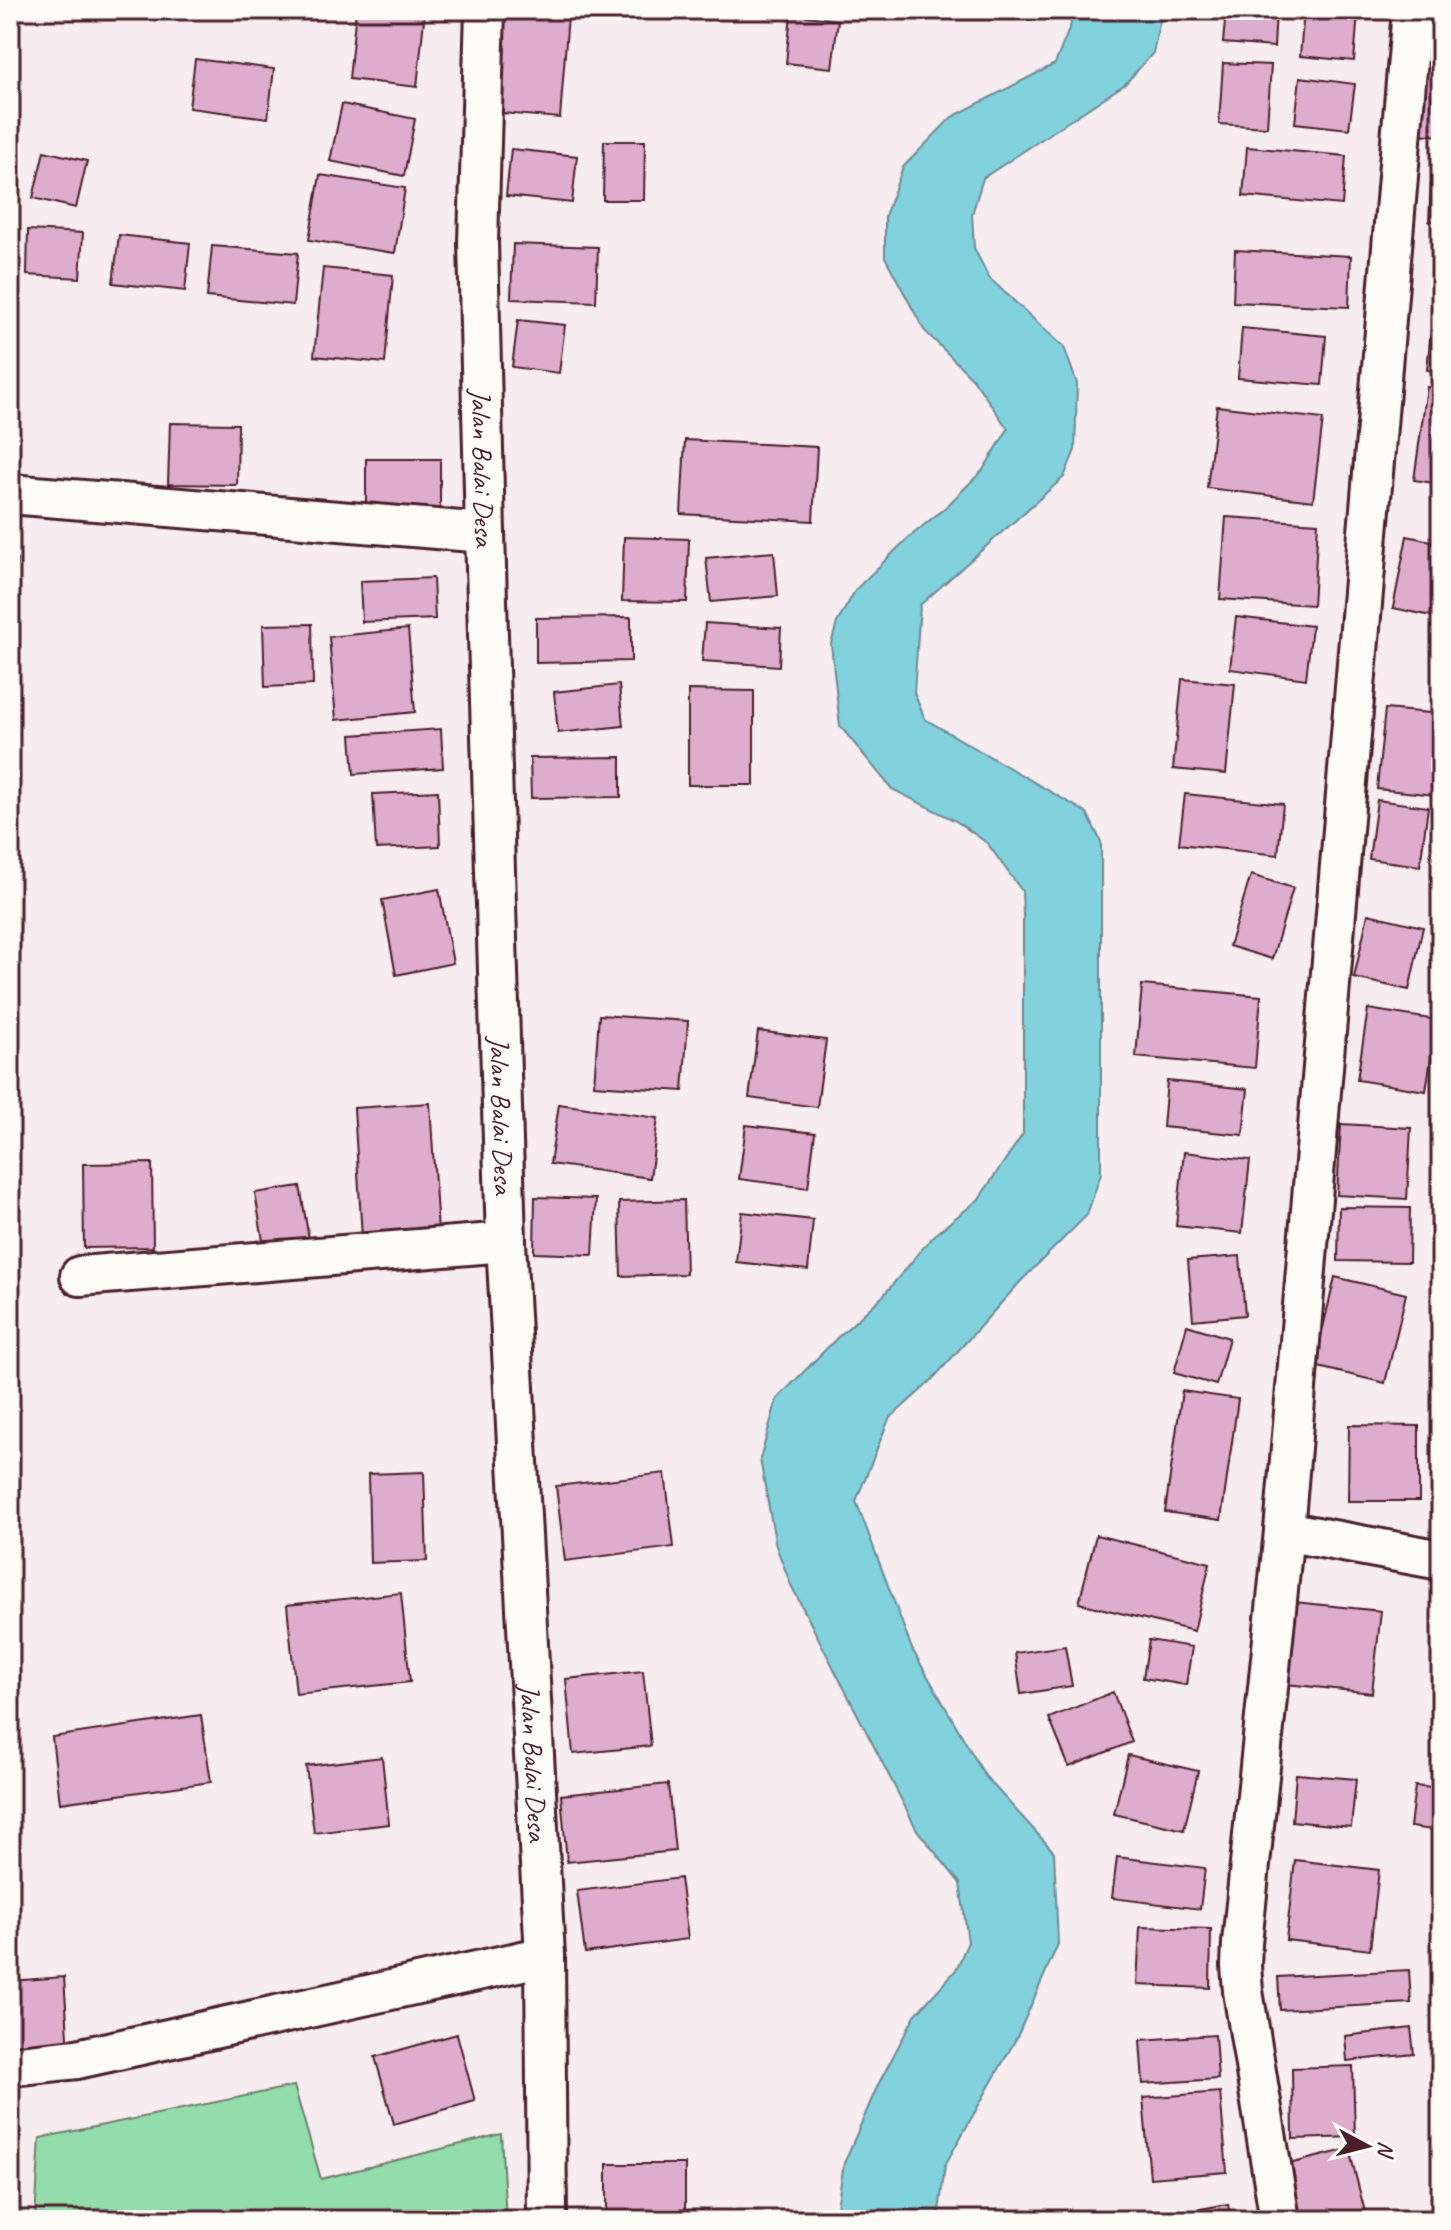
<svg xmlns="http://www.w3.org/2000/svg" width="1451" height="2230" font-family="Caveat,sans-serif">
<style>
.green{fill:#93dcac;stroke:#6e7e6c;stroke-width:2}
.water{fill:#82d2de;stroke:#6c8a96;stroke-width:2}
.building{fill:#deadcd;stroke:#4a1f2b;stroke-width:2}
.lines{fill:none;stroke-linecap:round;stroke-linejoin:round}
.minor-casing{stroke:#4a1f2b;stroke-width:44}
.minor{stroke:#fdfcf7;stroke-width:38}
.labels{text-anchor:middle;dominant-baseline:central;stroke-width:7;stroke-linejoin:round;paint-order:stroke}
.street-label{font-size:28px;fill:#4a1f2b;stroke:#fdfcf7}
</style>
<rect width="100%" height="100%" fill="#f7ecef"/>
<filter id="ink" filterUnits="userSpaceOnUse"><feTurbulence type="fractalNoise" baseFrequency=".0125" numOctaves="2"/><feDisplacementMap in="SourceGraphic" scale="16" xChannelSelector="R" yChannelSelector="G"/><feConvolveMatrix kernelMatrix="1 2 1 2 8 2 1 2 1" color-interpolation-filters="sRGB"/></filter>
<g filter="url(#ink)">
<polygon class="green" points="294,2086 321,2179 501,2134 506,2220 35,2220 40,2138"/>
<polygon class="water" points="1069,10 1162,10 1153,53 1125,84 983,178 972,214 974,248 989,278 1064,347 1077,384 1075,450 1064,477 920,605 914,693 925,719 1087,813 1101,842 1101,1173 1087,1215 1020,1282 930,1382 889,1419 856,1501 912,1649 985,1776 1054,1852 1058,1944 1017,2037 945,2165 938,2220 835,2220 844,2163 878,2085 915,2015 956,1970 968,1942 960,1883 917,1830 791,1585 776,1546 760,1459 777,1399 837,1338 883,1296 934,1235 978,1200 1023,1134 1023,915 1022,891 987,843 956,821 892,789 840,726 831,644 837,623 856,589 906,540 947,506 983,470 1008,429 973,379 924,330 885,257 885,216 903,167 952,117 1055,64 1071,24"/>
<g class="building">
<polygon points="356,10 425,10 417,87 349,79"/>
<polygon points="499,10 568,15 560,118 490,112"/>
<polygon points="1226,10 1276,10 1274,47 1223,43"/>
<polygon points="1304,10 1358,13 1354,61 1300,56"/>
<polygon points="791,14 838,20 832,68 786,63"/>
<polygon points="1429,37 1441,38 1441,136 1418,134"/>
<polygon points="195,59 274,69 268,118 189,108"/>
<polygon points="1223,63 1271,65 1267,127 1219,124"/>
<polygon points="1300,77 1355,84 1349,129 1295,123"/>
<polygon points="342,104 415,119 404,176 330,161"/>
<polygon points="604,141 645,141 644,200 603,200"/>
<polygon points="1247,147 1346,156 1342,205 1243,196"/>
<polygon points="511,149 577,156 572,203 506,196"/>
<polygon points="44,151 87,161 76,208 33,198"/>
<polygon points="320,175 405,188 395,253 309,240"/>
<polygon points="1431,184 1441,184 1441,221 1429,221"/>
<polygon points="28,230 83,233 80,278 27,275"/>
<polygon points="119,235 190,243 185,291 113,283"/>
<polygon points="513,244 598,247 596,302 511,299"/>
<polygon points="212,246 298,253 293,305 207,297"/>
<polygon points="1235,250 1351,256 1349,307 1233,302"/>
<polygon points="323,268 393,275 385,363 314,356"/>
<polygon points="1435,290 1441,290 1441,372 1427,370"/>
<polygon points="518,320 565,325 559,373 512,367"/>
<polygon points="1242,328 1326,336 1322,385 1238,378"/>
<polygon points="1427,387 1441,389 1441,484 1414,480"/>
<polygon points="1217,406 1323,419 1313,501 1207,488"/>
<polygon points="170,423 238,424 237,485 168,484"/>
<polygon points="685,440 817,447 813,521 681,514"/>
<polygon points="366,459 440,459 440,518 366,517"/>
<polygon points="1226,517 1318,523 1313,605 1220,599"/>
<polygon points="1407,536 1441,543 1441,618 1393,608"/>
<polygon points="624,537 689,539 687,602 622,601"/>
<polygon points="774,552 778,596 711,602 706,558"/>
<polygon points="10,560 17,560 10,641"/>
<polygon points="433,578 435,619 362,622 360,581"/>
<polygon points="631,617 631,661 536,663 536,618"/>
<polygon points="1236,617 1312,626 1306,679 1230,669"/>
<polygon points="705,623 781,628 779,666 702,661"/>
<polygon points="312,624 313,685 265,687 263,625"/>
<polygon points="408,629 415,712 336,720 329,637"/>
<polygon points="1182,679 1235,684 1226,774 1173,769"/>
<polygon points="619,685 623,726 558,733 554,692"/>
<polygon points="688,690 754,691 754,785 688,785"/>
<polygon points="1385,709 1441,714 1435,795 1377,789"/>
<polygon points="441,729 443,768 354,774 351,735"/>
<polygon points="621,757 621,797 531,798 530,758"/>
<polygon points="438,791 440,846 376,849 373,794"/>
<polygon points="1185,794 1283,804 1278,855 1179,844"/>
<polygon points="1377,800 1428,807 1420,866 1369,859"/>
<polygon points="1251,875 1293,888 1272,959 1229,946"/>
<polygon points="439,889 453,963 396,975 382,900"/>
<polygon points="1368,914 1423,927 1409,990 1354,978"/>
<polygon points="1142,985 1261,996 1255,1068 1136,1057"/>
<polygon points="1368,1009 1437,1020 1426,1091 1357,1080"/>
<polygon points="599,1015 688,1021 683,1091 594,1085"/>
<polygon points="758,1031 826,1040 817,1107 749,1098"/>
<polygon points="1167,1081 1248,1089 1243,1135 1163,1127"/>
<polygon points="430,1103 438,1232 362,1237 354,1108"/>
<polygon points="559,1104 658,1118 650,1178 550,1164"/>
<polygon points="1341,1124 1411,1128 1407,1199 1337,1195"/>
<polygon points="746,1125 815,1133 808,1188 739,1179"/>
<polygon points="1184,1152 1250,1160 1242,1233 1176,1226"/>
<polygon points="152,1163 153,1247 84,1248 83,1164"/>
<polygon points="300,1186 310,1245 265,1253 255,1193"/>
<polygon points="535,1197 596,1199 593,1255 534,1253"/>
<polygon points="684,1200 686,1274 621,1276 619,1202"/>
<polygon points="1339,1207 1410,1208 1409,1262 1338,1261"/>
<polygon points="742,1212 813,1220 808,1270 736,1262"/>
<polygon points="1240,1256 1245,1315 1193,1320 1188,1260"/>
<polygon points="1335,1277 1406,1294 1385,1383 1314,1366"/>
<polygon points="1187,1325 1229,1338 1216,1385 1174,1373"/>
<polygon points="1182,1391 1238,1399 1221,1520 1165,1512"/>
<polygon points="1349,1425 1419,1426 1419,1501 1348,1501"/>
<polygon points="424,1472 427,1561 370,1563 368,1474"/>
<polygon points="665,1473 674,1547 565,1561 556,1486"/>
<polygon points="1096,1535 1210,1563 1194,1631 1079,1603"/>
<polygon points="401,1593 410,1682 296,1694 287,1605"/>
<polygon points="1294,1602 1381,1611 1372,1693 1286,1684"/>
<polygon points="1149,1640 1192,1647 1186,1685 1143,1678"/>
<polygon points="1065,1646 1072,1686 1021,1694 1015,1653"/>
<polygon points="643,1671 651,1746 573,1754 566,1679"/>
<polygon points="1113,1692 1132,1742 1069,1767 1049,1718"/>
<polygon points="201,1715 211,1782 60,1803 52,1737"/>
<polygon points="1128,1755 1198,1771 1184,1830 1114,1814"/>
<polygon points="382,1757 389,1824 314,1833 306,1766"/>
<polygon points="1296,1774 1356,1779 1351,1827 1292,1821"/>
<polygon points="668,1784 675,1851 567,1862 561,1795"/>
<polygon points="1415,1786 1441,1789 1441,1831 1410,1827"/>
<polygon points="1117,1857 1205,1868 1200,1909 1112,1898"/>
<polygon points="1295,1860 1379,1870 1370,1950 1286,1940"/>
<polygon points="680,1878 688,1939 585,1953 577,1891"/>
<polygon points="1140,1927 1211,1929 1210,1988 1137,1985"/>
<polygon points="1441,1965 1441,2008 1436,2007"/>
<polygon points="1409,1970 1411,2003 1280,2010 1278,1977"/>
<polygon points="64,1977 69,2051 10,2055 10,1981"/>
<polygon points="1411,2028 1414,2054 1347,2061 1345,2036"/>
<polygon points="457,2034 475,2101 394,2124 375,2057"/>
<polygon points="1215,2035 1218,2079 1143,2084 1140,2040"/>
<polygon points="1353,2066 1355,2137 1293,2139 1292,2068"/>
<polygon points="1220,2092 1227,2172 1150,2178 1143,2098"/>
<polygon points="1349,2149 1367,2220 1298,2220 1285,2165"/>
<rect x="607" y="2164" width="78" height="56"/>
<polygon points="1228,2204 1231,2220 1141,2220"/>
</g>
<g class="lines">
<defs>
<g id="minor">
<path id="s1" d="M485 10 478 242 485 533 506 1242 545 1956 547 2220"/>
<polyline points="10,494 485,533"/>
<polyline points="80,1276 506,1242"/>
<polyline points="1284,1531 1441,1560"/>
<polyline points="10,2066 77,2059 545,1956"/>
<polyline points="1280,2220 1243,1991 1241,1966 1242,1943 1284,1531 1412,10"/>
</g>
</defs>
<use href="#minor" class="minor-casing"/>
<use href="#minor" class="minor"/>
</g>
</g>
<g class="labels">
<g class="street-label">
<text stroke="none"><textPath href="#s1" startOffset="458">Jalan Balai Desa</textPath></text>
<text stroke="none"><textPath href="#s1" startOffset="1106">Jalan Balai Desa</textPath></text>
<text stroke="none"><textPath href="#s1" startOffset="1754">Jalan Balai Desa</textPath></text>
</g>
</g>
<rect width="1451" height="2230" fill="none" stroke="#fdfcf7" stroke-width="40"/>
<rect x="20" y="20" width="1411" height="2190" fill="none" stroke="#4a1f2b" stroke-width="3" filter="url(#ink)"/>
<g transform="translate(1367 2146) rotate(97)" stroke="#fdfcf7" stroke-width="6" paint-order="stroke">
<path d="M0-6L14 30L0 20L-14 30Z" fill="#4a1f2b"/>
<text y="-12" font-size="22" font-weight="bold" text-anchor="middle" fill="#4a1f2b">N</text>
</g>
</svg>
